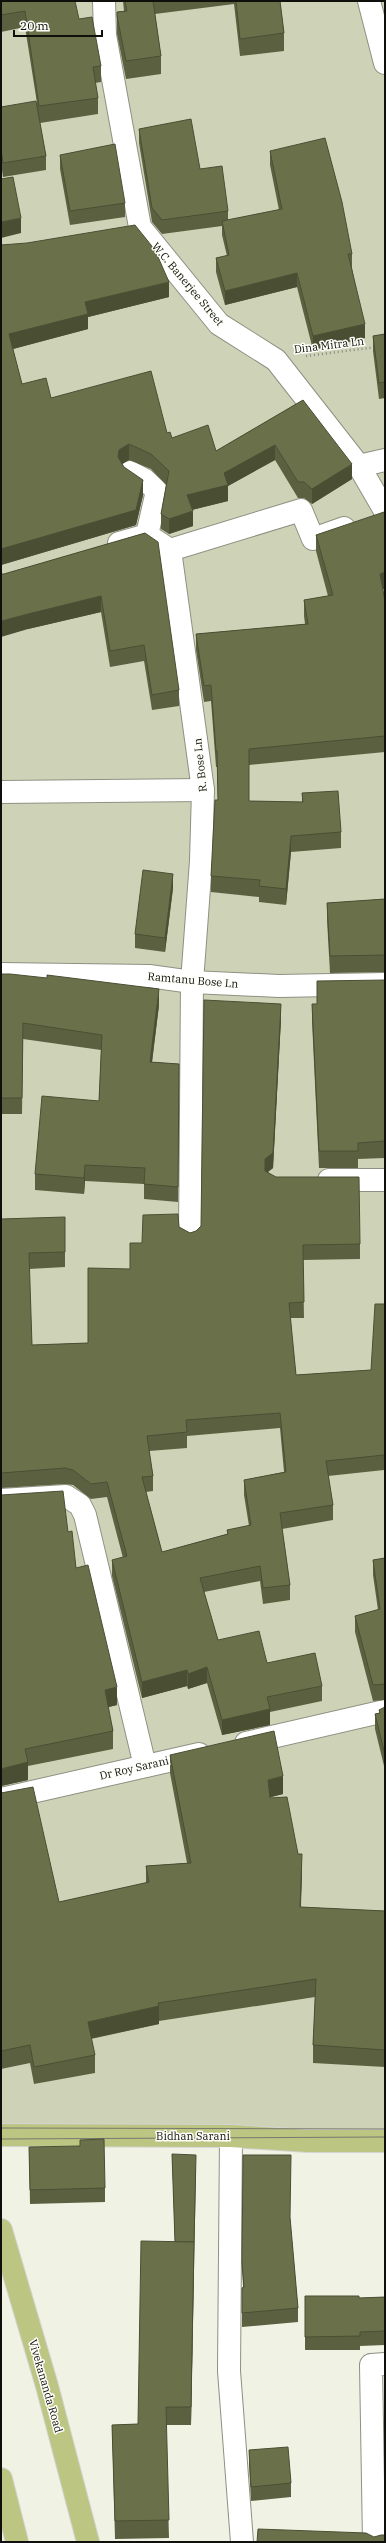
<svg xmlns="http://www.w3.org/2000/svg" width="386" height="2543" font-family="'IBM Plex Serif',serif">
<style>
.green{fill:#ced3b8}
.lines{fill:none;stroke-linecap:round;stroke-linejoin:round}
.minor-casing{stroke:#8e9182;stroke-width:24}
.major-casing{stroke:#d4d4d3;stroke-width:24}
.path{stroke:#86887e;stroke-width:2.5;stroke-dasharray:1 3;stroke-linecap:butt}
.minor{stroke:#fff;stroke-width:22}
.major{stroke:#bdc583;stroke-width:22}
.tram{stroke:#77796f;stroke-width:1}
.wall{fill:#5b6140;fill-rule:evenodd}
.shaded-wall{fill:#4a4f34}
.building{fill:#6a714a;stroke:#4a4f34;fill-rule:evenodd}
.labels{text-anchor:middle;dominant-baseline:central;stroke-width:3;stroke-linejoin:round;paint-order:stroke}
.street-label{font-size:11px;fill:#0f100b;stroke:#fefff8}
</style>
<rect width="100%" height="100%" fill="#f0f3e3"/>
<polygon class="green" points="1,1 385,1 385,2147 1,2144"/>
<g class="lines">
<defs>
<g id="minor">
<polyline points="104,1 105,35 140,227 219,324 276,360 359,466 385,511"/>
<polyline points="369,1 385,63"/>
<polyline points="359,466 385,460"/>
<polyline points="130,472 145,480 157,491 147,535"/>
<polyline points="119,543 147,535 170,550 301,510 313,539 344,528"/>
<polyline points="170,550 203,790 201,861 192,982 190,1236"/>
<polyline points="1,792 203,790"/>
<polyline points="1,974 149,976 192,982 279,986 385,984"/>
<polyline points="329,1180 385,1180"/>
<polyline points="1,1500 66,1496 80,1505 85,1515 145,1766"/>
<polyline points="246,1743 385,1711"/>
<polyline points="1,1799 199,1754"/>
<polyline points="231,2136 229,2371 242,2542"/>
<polyline points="374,2542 371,2365 385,2364"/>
</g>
<g id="major">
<polyline points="1,2135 231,2136 308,2141 385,2141"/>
<polyline points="1,2230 47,2386 88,2542"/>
<polyline points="1,2479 17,2542"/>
</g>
</defs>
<use href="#minor" class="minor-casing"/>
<use href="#major" class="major-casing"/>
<polyline class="path" points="306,356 377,347"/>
<use href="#minor" class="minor"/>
<use href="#major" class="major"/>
<g class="tram">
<polyline points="1,2128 385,2129"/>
<polyline points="1,2139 385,2137"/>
</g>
</g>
<g class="wall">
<polygon points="1,1 79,19 101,66 101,82 95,83 98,98 98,114 40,123 46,156 46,170 3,177 1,163 1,107 37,103 25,27 1,32"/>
<polygon points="123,1 280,1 284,33 284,51 240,56 234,4 155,14 161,56 161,74 126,79 117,34 117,12 124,11"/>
<polygon points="139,129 200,169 228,211 228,220 279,210 270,165 270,151 352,254 352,268 365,338 313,350 297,287 225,305 216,272 216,258 227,256 222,235 222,226 162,234 152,222 139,143"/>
<polygon points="60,155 125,203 125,217 70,225 60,169"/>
<polygon points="1,245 169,297 88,317 88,329 13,349 22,384 51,398 167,433 172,438 216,451 303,400 352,479 312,504 304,498 298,498 275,460 228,486 228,501 192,510 193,526 169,534 161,529 161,514 166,485 151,469 129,460 122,464 143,495 136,525 1,565"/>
<polygon points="385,334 385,398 379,399 373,351 373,336"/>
<polygon points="385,513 385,589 383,589 385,601 385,752 249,765 249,801 302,802 302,793 341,832 341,848 291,852 286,905 259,902 259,897 211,892 211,876 218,800 217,767 216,767 211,701 204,702 196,650 196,634 305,624 304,616 304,600 328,596 316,551 316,535"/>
<polygon points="145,533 179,690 179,706 152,710 144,661 110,667 101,612 28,629 4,574"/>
<polygon points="173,888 165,952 135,948 135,934"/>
<polygon points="385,899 385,972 330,973 327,920 327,903"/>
<polygon points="1,974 159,1005 152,1062 179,1064 178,1202 144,1199 144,1184 85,1181 84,1194 35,1190 35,1174 99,1101 101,1050 23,1039 22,1114 1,1114"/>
<polygon points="385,980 385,1158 358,1159 358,1168 319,1168 312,1021 312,1004 317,1004"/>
<path d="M281 1019 273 1168 268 1172 360 1244V1259L303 1260 304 1318H290L296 1375 371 1370 385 1304V1479L384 1470 328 1476 333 1505V1520L282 1529 290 1585V1600L263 1604 260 1581 204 1592 218 1640 267 1663 322 1686V1701L270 1712V1725L222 1735 207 1683 188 1689 187 1686 142 1698 112 1576V1560L123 1558 107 1497 91 1499 73 1485 65 1484 1 1488V1219L65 1252V1267L29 1269 32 1345 88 1343 130 1269 142 1243 179 1227 190 1233 196 1231 201 1226ZM280 1428 284 1472 244 1480V1495L249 1526 227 1530V1534L162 1552 146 1492 153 1491V1476L149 1451 187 1448V1436Z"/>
<polygon points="68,1532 76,1568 117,1705 108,1707 113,1731 113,1749 28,1766 28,1780 1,1786"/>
<polygon points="385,1558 385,1700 373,1701 355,1632 355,1616 378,1610 373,1575 373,1560"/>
<polygon points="385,1707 385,1770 375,1729 375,1714 379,1713 379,1710"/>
<polygon points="170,1755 283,1794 270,1797 302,1871 301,1907 385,1911 385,2067 313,2063 313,2045 315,1997 159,2021 159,2024 91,2039 95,2055 95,2073 34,2084 30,2063 1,2069 1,1793 59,1902 146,1883 146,1866 187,1863 170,1773"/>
<polygon points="29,2147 105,2188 105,2202 30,2204"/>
<polygon points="172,2154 196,2169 191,2425 166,2425 169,2538 115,2539 112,2425 138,2424 175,2242"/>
<polygon points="290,2218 298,2308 298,2322 242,2327 242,2288 243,2287 242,2263"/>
<polygon points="305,2296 359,2298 385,2297 385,2345 360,2346 360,2350 305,2350"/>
<polygon points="249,2450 291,2483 291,2497 251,2501 249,2464"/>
</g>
<g class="shaded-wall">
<polygon points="21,218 21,233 1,238 1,222"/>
<polygon points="297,273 297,287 225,305 225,291"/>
<polygon points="169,282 169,297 88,317 88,329 9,350 9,334 85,302"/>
<polygon points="365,324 365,338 313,350 313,336"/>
<polygon points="129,444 129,460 119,466 118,457 119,450"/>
<polygon points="275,445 275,460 228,486 228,501 187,511 187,495 224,473"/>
<polygon points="352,464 352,479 312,504 312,489"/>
<polygon points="143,480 143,495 136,525 1,565 1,549"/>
<polygon points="193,511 193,526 169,534 169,519"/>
<polygon points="385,572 385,589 380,590 380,574"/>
<polygon points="101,596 101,612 28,629 1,637 1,621 28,614"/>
<polygon points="291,836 291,852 286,905 286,889"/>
<polygon points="173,874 173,888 165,952 165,938"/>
<polygon points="159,989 159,1005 150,1078 150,1062"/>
<polygon points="281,1004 281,1019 273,1168 265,1174 265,1159"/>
<polygon points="85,1165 85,1181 84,1194 84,1178"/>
<polygon points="207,1667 207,1683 188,1689 188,1674"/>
<polygon points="187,1670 187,1686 142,1698 142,1682"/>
<polygon points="117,1687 117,1705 105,1708 105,1690"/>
<polygon points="270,1709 270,1725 222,1735 222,1720"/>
<polygon points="28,1762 28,1780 1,1786 1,1769"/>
<polygon points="283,1776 283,1794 268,1798 268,1780"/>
<polygon points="302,1854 302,1871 300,1925 300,1907"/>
<polygon points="159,2006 159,2024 88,2039 88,2022"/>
<polygon points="194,2242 194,2260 191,2425 191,2407"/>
</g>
<g class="building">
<polygon points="1,1 75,1 79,19 92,17 101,66 93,67 98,98 39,106 25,11 1,15"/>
<polygon points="125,1 153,1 161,56 126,61 117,16 117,12 127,11"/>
<polygon points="236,1 280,1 284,33 240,39"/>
<polygon points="36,101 46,156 3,163 1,149 1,107"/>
<polygon points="191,119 200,169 222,166 228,211 162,220 152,208 139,129"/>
<polygon points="325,138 342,202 352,254 348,254 365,324 313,336 297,273 225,291 216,258 229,255 222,221 282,209 270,151"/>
<polygon points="115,144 125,203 70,211 60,155"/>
<polygon points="13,177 21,218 1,222 1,179"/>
<polygon points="135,225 155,250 169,282 85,302 88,314 9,334 22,384 46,378 51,398 151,371 167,433 170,432 172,438 208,425 216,451 303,400 352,464 312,489 304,482 298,482 275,445 224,473 228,485 187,495 193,511 169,519 161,514 169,471 151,454 129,444 119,450 118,457 124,467 143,480 136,510 1,549 1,245 27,243"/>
<polygon points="385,334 385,382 379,383 373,336"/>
<polygon points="384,512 385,513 385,572 380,574 385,601 385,736 249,749 249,801 303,802 302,793 338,791 341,832 291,836 286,889 259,886 260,880 211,876 215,800 218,800 217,751 216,751 211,685 204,686 196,634 308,624 304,600 333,595 316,535"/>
<polygon points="145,533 158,542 179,690 152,695 144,645 110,651 101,596 28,614 1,621 1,574 4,574"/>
<polygon points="143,870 173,874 165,938 135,934"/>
<polygon points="385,899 385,955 330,956 327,903"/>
<polygon points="1,974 10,974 47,978 47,975 159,989 150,1062 179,1064 178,1187 144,1184 145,1168 85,1165 84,1178 35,1174 42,1096 99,1101 102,1035 23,1023 22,1098 1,1098"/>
<polygon points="385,980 385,1141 358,1143 358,1151 319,1151 312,1004 317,1004 317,981"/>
<path d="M204 1000 281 1004 273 1153 265 1159V1171L276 1177H359L360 1244 303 1245 304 1302 289 1303 296 1375 371 1370 375 1304H385V1463L384 1455 326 1461 333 1505 280 1513 290 1585 263 1588 260 1566 200 1578 218 1640 259 1631 267 1663 315 1653 322 1686 267 1697 270 1709 222 1720 207 1667 188 1674 187 1670 142 1682 112 1560 127 1556 107 1482 91 1484 73 1470 65 1468 1 1473V1219L65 1217V1252L29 1253 32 1345 88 1343V1268L130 1269V1243H142L143 1215 178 1214 179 1227 190 1233 196 1231 201 1226ZM280 1413 286 1472 244 1480 251 1525 227 1530 228 1534 162 1552 142 1477 153 1476 147 1436 187 1432 186 1420Z"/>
<polygon points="63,1491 68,1532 72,1531 76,1568 88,1565 117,1687 105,1690 113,1731 25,1749 28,1762 1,1769 1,1495"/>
<polygon points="385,1558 385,1684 373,1685 355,1616 380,1609 373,1560"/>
<polygon points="385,1707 385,1755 375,1714 380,1713 379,1710"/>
<polygon points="274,1731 283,1776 268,1780 270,1798 287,1797 298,1854 302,1854 300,1907 385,1911 385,2050 313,2045 316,1979 158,2003 159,2006 88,2022 95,2055 34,2067 30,2045 1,2051 1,1793 33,1787 59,1902 149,1882 146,1866 191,1863 170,1755"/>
<polygon points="104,2139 105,2188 30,2190 29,2147 80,2146 80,2140"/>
<polygon points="172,2154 196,2155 194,2242 175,2242"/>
<polygon points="243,2155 291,2155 290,2217 298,2308 242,2313 242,2288 244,2287 242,2263"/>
<polygon points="141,2241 194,2242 191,2407 166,2407 169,2520 115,2521 112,2425 138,2424"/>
<polygon points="305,2296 359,2296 359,2298 385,2297 385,2331 360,2332 360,2336 305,2337"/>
<polygon points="288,2447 291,2483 251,2487 249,2450"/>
<polygon points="258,2529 366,2533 374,2537 381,2535 385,2535 385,2542 257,2542"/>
</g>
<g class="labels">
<g class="street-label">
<text transform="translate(188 284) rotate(50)">W.C. Banerjee Street</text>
<text transform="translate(329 345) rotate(-7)">Dina Mitra Ln</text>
<text transform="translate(200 765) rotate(-96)">R. Bose Ln</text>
<text transform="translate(193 980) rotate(5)">Ramtanu Bose Ln</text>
<text transform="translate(134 1768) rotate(-13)">Dr Roy Sarani</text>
<text x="193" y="2136">Bidhan Sarani</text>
<text transform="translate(46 2386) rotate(74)">Vivekananda Road</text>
</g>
</g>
<rect width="386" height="2543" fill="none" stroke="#0f100b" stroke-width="4"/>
<path d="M14 30v6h88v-6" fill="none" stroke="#0f100b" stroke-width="2"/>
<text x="20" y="30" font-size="12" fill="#0f100b" stroke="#fefff8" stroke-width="3" paint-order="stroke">20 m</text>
</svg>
